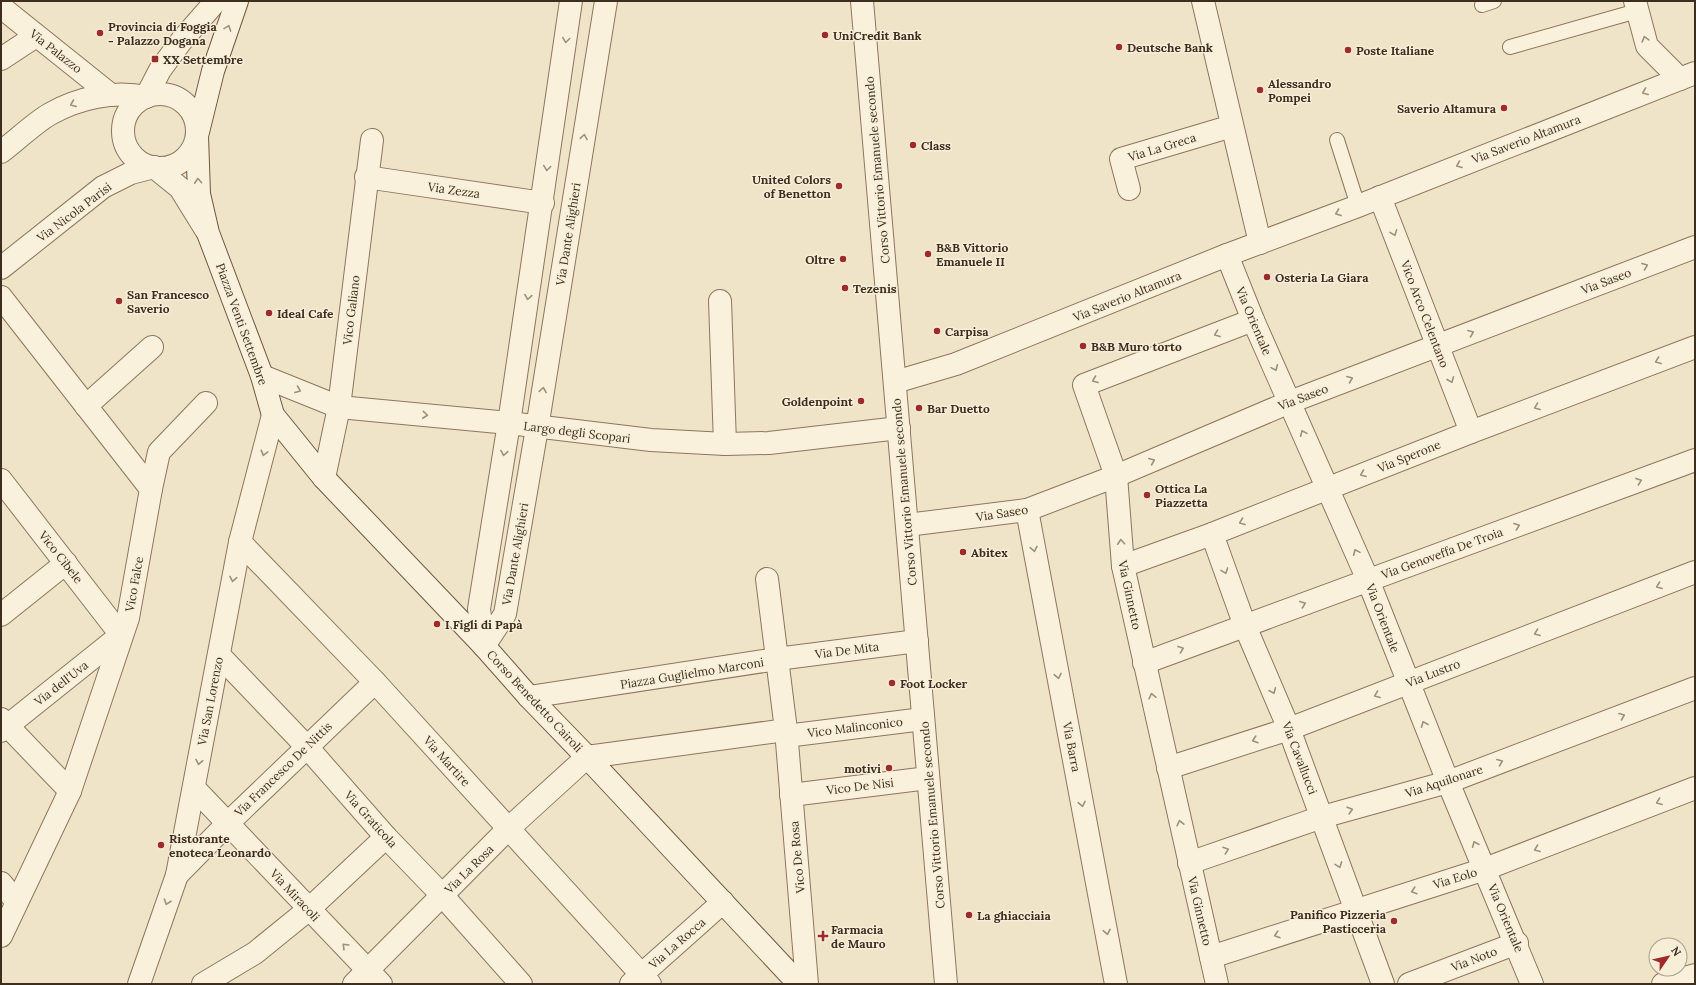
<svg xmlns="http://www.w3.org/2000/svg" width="1696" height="985" font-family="Lora,serif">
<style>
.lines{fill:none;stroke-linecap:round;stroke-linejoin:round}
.lane-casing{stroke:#8d765c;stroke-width:16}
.street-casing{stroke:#8d765c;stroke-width:24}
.secondary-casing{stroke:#6f573f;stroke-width:24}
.lane{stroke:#faf1dc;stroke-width:14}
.street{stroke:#faf1dc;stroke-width:22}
.secondary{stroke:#faf1dc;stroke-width:22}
.oneway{stroke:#9c907e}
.poi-dot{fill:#9e2a2b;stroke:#f7eed8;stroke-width:1.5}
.labels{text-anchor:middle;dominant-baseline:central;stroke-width:3;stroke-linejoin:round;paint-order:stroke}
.poi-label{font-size:12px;font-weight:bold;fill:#3d2e20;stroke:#f7eed8;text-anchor:start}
.street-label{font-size:12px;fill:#3d2e20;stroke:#f7eed8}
</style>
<rect width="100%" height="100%" fill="#f0e4c8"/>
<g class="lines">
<defs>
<g id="lane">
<polyline points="1482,5 1494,1"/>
<polyline points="1510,47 1637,11"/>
<polyline points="1337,140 1358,206"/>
</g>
<g id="street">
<polyline points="862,1 946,984"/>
<polyline points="1203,1 1260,243"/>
<polyline points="1635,1 1647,46 1680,79"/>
<polyline points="1,7 111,95"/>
<polyline points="1,59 36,36"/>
<circle cx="160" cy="131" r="37"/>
<polyline points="146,97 160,70 182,40 216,1"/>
<path d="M1 152C17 140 33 124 50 114 78 98 114 90 146 97"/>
<polyline points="154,167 180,188 206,230"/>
<polyline points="366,177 543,203"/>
<polyline points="1129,189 1121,159 1232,126"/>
<polyline points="1380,197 1471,432"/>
<polyline points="1227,255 1253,320 1368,580 1448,782 1532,984"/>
<polyline points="1,268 103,187 131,173 154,167"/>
<polyline points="1,297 151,489 128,618 70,791 1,936"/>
<polyline points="720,301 725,444"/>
<polyline points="262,376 339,407 509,423 651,440 725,444 769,443 899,428"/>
<polyline points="895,382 956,364 1227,255 1358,206 1695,73"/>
<polyline points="86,406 152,347"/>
<polyline points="324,478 339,407 372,140"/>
<polyline points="1,480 121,635 1,731"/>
<polyline points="151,489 159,452 206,403"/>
<polyline points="1027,510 1116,984"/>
<polyline points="907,525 1027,510 1116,476 1290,402 1695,247"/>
<polyline points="1212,534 1245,626 1289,729 1383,984"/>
<polyline points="240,542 375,682 650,984"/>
<polyline points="1123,566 1212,534 1471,432 1695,347"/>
<polyline points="1,615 66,563"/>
<polyline points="484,646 505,614 537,428 606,1"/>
<polyline points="484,646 479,609 509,423 571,1"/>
<polyline points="219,655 307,747 386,837 442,895 521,984"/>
<polyline points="1144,663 1695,460"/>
<polyline points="529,697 777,659 917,641"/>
<polyline points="1,719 70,791"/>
<polyline points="786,730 807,984"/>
<polyline points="786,736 923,719"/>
<polyline points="1168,768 1289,729 1695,572"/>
<polyline points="194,788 381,984"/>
<polyline points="791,795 928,778"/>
<polyline points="1189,863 1322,817 1448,782 1695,688"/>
<polyline points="177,875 228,823 375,682"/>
<polyline points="1,883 16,901"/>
<polyline points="1211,957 1485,869 1695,788"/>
<polyline points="139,984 177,875 240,542 273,415"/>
<polyline points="203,984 255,953 308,910 386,837"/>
<polyline points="354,984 508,829 587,757 786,730 767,579"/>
<polyline points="631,984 723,902"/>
<polyline points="1217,984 1123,566 1116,476 1084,385 1253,320"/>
<polyline points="1409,984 1517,943"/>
<polyline points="1663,984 1695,975"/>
</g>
<polyline id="secondary" points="237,1 213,71 197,136 199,194 208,233 262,376 273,415 324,478 484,646 529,697 587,757 799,984"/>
</defs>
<use href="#lane" class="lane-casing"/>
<use href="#street" class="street-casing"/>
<use href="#secondary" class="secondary-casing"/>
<use href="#lane" class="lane"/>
<use href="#street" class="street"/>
<use href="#secondary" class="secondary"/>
</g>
<defs><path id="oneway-chevron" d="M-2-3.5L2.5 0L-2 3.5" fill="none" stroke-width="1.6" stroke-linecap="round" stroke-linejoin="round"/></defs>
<g class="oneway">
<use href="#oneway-chevron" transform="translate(228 28) rotate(-70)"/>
<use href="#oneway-chevron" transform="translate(1645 39) rotate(-106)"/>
<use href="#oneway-chevron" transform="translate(566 40) rotate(98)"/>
<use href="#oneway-chevron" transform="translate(1645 92) rotate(159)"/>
<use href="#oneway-chevron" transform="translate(73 104) rotate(157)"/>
<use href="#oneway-chevron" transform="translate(584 137) rotate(-81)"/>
<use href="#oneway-chevron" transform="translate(1459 165) rotate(159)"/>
<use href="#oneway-chevron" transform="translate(547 168) rotate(98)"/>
<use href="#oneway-chevron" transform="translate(198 181) rotate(-94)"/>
<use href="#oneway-chevron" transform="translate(1338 213) rotate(160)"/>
<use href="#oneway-chevron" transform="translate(1394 233) rotate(69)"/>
<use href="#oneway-chevron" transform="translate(1645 266) rotate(-21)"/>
<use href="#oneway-chevron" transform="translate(528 297) rotate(99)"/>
<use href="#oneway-chevron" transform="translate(1471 333) rotate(-21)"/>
<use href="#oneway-chevron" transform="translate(1217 334) rotate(159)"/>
<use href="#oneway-chevron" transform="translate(1658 361) rotate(159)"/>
<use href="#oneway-chevron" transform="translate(1275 368) rotate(66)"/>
<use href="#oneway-chevron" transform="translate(1350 379) rotate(-21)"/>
<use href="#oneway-chevron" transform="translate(1095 380) rotate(159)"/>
<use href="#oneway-chevron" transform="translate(1451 380) rotate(68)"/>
<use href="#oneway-chevron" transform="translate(298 390) rotate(22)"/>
<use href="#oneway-chevron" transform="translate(543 390) rotate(-81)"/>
<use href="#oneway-chevron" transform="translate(1537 407) rotate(159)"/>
<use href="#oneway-chevron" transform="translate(425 415) rotate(6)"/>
<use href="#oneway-chevron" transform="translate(1303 433) rotate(-114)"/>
<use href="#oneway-chevron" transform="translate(264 453) rotate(105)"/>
<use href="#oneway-chevron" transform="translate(504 453) rotate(99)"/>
<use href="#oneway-chevron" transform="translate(1152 461) rotate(-23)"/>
<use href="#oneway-chevron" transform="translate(1363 474) rotate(158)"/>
<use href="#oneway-chevron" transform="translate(1639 481) rotate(-20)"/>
<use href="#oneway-chevron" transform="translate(1242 522) rotate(159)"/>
<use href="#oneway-chevron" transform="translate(1517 526) rotate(-20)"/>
<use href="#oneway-chevron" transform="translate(1121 542) rotate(-94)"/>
<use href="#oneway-chevron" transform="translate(1034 549) rotate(79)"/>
<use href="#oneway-chevron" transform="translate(1356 552) rotate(-114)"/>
<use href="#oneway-chevron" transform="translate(1225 571) rotate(70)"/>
<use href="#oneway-chevron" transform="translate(233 579) rotate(101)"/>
<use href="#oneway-chevron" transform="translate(1659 586) rotate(159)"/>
<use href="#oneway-chevron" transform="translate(1303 604) rotate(-20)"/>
<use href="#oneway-chevron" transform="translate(1537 633) rotate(159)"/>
<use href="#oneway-chevron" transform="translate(1181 649) rotate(-20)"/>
<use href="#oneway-chevron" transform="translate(1058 676) rotate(79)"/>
<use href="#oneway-chevron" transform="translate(1273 691) rotate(67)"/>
<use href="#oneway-chevron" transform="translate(1377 695) rotate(159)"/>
<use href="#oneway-chevron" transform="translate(1152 696) rotate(-103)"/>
<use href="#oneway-chevron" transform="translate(1622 716) rotate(-21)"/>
<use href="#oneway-chevron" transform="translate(1424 724) rotate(-112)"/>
<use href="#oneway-chevron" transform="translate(1255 740) rotate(162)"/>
<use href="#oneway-chevron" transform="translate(199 762) rotate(101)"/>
<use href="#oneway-chevron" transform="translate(1500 762) rotate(-21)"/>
<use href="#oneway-chevron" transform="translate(1659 802) rotate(159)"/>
<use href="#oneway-chevron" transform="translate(1082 804) rotate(79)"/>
<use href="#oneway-chevron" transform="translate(1350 810) rotate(-16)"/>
<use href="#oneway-chevron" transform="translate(1180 823) rotate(-103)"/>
<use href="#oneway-chevron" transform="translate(1475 844) rotate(-113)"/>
<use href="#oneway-chevron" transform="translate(1537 849) rotate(159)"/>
<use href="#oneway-chevron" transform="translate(1226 850) rotate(-19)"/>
<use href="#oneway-chevron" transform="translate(1339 865) rotate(70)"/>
<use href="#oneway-chevron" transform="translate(1414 891) rotate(163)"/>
<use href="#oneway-chevron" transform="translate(167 902) rotate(109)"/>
<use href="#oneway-chevron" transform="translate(1107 932) rotate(79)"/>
<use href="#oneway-chevron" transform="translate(1277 935) rotate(162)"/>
<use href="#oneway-chevron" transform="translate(345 946) rotate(-135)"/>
</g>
<g class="poi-dot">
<circle cx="100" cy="33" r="4"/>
<circle cx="825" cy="35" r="4"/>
<circle cx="1119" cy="47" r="4"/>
<circle cx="1348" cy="50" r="4"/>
<rect x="151" y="55" width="8" height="8" rx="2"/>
<circle cx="1260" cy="90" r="4"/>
<circle cx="1504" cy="108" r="4"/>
<circle cx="913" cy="145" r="4"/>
<circle cx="839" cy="186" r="4"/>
<circle cx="928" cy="254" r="4"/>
<circle cx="843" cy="259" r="4"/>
<circle cx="1267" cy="277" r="4"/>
<circle cx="845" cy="288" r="4"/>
<circle cx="119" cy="301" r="4"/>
<circle cx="269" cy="313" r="4"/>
<circle cx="937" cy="331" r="4"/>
<circle cx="1083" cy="346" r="4"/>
<circle cx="861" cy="401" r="4"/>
<circle cx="919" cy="408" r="4"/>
<circle cx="1147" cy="495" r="4"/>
<circle cx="963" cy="552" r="4"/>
<circle cx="437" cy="624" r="4"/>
<circle cx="892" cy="683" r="4"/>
<circle cx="889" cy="768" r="4"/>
<circle cx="161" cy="845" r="4"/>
<circle cx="969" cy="915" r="4"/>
<circle cx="1394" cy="921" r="4"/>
<path d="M821 930h4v4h4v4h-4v4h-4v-4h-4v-4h4z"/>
</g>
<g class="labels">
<g class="poi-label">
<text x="108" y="26">Provincia di Foggia<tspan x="108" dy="14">- Palazzo Dogana</tspan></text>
<text x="833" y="35">UniCredit Bank</text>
<text x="1127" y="47">Deutsche Bank</text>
<text x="1356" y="50">Poste Italiane</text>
<text x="163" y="59">XX Settembre</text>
<text x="1268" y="83">Alessandro<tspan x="1268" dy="14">Pompei</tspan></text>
<text x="1496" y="108" text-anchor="end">Saverio Altamura</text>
<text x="921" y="145">Class</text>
<text x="831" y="179" text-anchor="end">United Colors<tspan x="831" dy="14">of Benetton</tspan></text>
<text x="936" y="247">B&amp;B Vittorio<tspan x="936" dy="14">Emanuele II</tspan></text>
<text x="835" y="259" text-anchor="end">Oltre</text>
<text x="1275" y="277">Osteria La Giara</text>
<text x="853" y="288">Tezenis</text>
<text x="127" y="294">San Francesco<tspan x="127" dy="14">Saverio</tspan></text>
<text x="277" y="313">Ideal Cafe</text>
<text x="945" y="331">Carpisa</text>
<text x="1091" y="346">B&amp;B Muro torto</text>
<text x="853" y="401" text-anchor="end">Goldenpoint</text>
<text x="927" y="408">Bar Duetto</text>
<text x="1155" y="488">Ottica La<tspan x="1155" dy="14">Piazzetta</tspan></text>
<text x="971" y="552">Abitex</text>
<text x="445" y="624">I Figli di Papà</text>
<text x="900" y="683">Foot Locker</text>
<text x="881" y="768" text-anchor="end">motivi</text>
<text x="169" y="838">Ristorante<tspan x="169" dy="14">enoteca Leonardo</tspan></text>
<text x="1386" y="914" text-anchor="end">Panifico Pizzeria<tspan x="1386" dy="14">Pasticceria</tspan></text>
<text x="977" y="915">La ghiacciaia</text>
<text x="831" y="929">Farmacia<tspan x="831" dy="14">de Mauro</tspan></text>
</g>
<g class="street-label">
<text transform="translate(56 51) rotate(38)">Via Palazzo</text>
<text transform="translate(1526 139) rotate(-21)">Via Saverio Altamura</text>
<text transform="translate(1162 147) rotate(-17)">Via La Greca</text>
<text transform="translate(877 170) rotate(-95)">Corso Vittorio Emanuele secondo</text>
<text transform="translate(454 190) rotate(8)">Via Zezza</text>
<text transform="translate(74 212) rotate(-37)">Via Nicola Parisi</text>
<text transform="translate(568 234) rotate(-81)">Via Dante Alighieri</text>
<text transform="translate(1606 281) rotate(-21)">Via Saseo</text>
<text transform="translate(1127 296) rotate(-22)">Via Saverio Altamura</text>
<text transform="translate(351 310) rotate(-83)">Vico Galiano</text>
<text transform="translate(1425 314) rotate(69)">Vico Arco Celentano</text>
<text transform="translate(1254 321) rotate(67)">Via Orientale</text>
<text transform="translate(242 324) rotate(70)">Piazza Venti Settembre</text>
<text transform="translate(1303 397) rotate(-21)">Via Saseo</text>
<text transform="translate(577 432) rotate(7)">Largo degli Scopari</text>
<text transform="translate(1409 456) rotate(-22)">Via Sperone</text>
<text transform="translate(904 492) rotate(-95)">Corso Vittorio Emanuele secondo</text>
<text transform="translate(1002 513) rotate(-9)">Via Saseo</text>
<text transform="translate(1442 553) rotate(-20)">Via Genoveffa De Troia</text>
<text transform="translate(515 554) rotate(-80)">Via Dante Alighieri</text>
<text transform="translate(61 557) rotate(52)">Vico Cibele</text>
<text transform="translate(134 584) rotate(-80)">Vico Falce</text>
<text transform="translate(1130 595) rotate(78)">Via Ginnetto</text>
<text transform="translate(1383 618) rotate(69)">Via Orientale</text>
<text transform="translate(847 650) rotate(-7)">Via De Mita</text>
<text transform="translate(692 673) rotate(-9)">Piazza Guglielmo Marconi</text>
<text transform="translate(1433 673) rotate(-21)">Via Lustro</text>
<text transform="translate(61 683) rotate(-38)">Via dell'Uva</text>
<text transform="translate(210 701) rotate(-79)">Via San Lorenzo</text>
<text transform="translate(535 701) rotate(47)">Corso Benedetto Cairoli</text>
<text transform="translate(855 727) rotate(-7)">Vico Malinconico</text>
<text transform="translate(1072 747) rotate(79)">Via Barra</text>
<text transform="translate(1300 758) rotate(69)">Via Cavallucci</text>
<text transform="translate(447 761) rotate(48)">Via Martire</text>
<text transform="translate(283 769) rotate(-44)">Via Francesco De Nittis</text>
<text transform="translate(1444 781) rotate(-18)">Via Aquilonare</text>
<text transform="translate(860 786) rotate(-7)">Vico De Nisi</text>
<text transform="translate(932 815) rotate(-95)">Corso Vittorio Emanuele secondo</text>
<text transform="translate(371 819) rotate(48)">Via Graticola</text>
<text transform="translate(797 857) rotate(-95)">Vico De Rosa</text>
<text transform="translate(469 869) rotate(-45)">Via La Rosa</text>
<text transform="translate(1455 878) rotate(-17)">Via Eolo</text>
<text transform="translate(295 895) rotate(47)">Via Miracoli</text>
<text transform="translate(1200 911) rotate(77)">Via Ginnetto</text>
<text transform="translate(1506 918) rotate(67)">Via Orientale</text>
<text transform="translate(677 943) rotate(-41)">Via La Rocca</text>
<text transform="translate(1474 959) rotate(-21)">Via Noto</text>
</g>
</g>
<rect width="1696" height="985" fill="none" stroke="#3d2e20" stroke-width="4"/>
<g transform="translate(1668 957) rotate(56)"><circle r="19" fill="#f7eed8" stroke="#ada18e"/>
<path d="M0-3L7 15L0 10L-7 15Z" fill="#9e2a2b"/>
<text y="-6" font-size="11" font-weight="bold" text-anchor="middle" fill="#3d2e20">N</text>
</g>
</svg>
